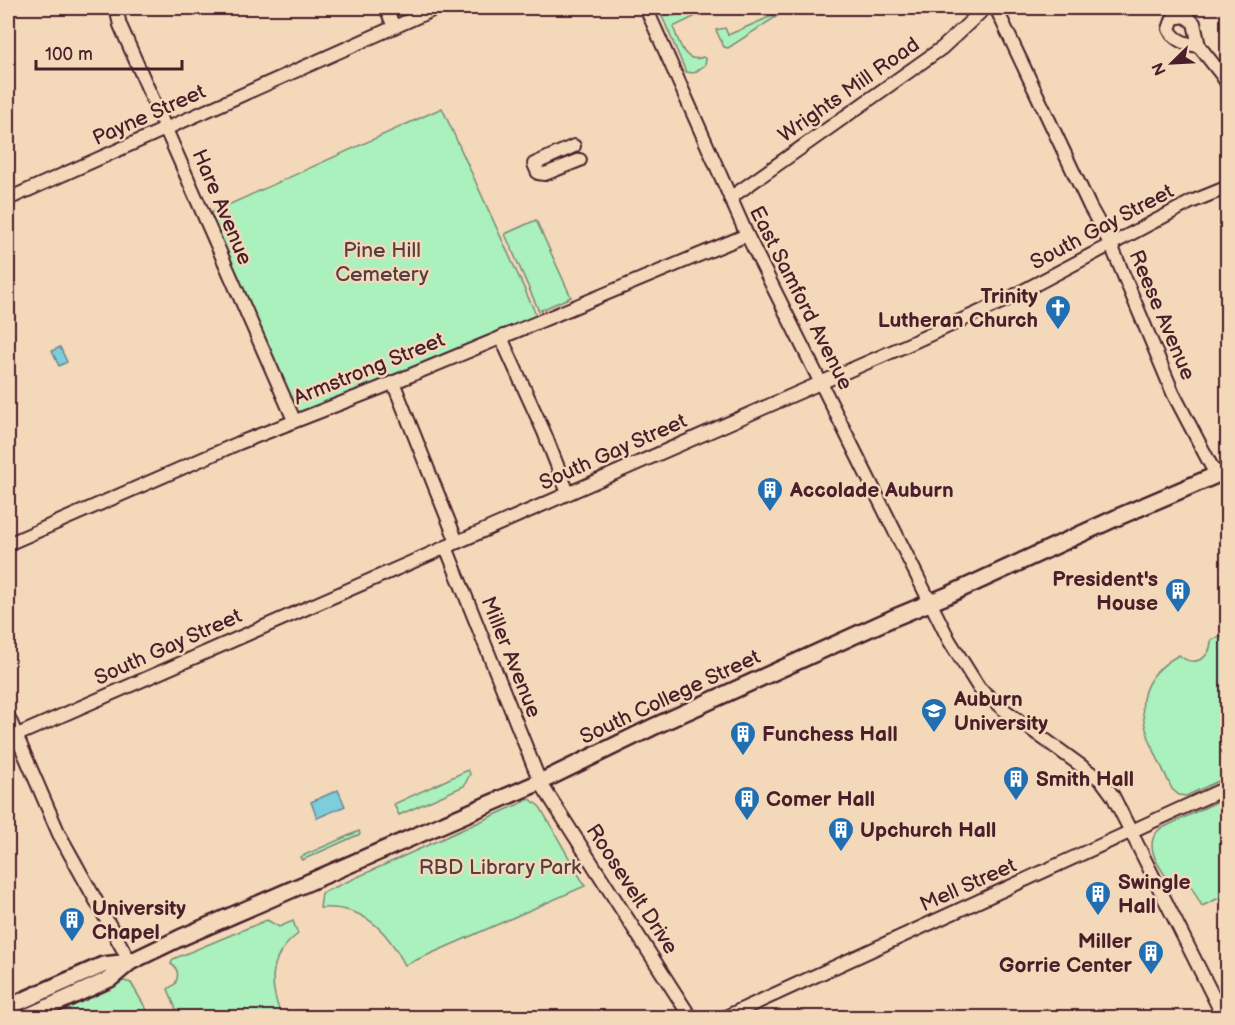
<svg xmlns="http://www.w3.org/2000/svg" width="1235" height="1025" font-family="'Balsamiq Sans',sans-serif">
<style>
.green{fill:#aaf1bd;stroke:#7a8874;stroke-width:1.5}
.water{fill:#7ecddb;stroke:#698795;stroke-width:1.5}
.lines{fill:none;stroke-linecap:round;stroke-linejoin:round}
.minor-casing{stroke:#4a1f2b;stroke-width:16}
.major-casing{stroke:#4a1f2b;stroke-width:20}
.minor{stroke:#f3d8ba;stroke-width:12}
.major{stroke:#f3d8ba;stroke-width:15}
.labels{text-anchor:middle;dominant-baseline:central;stroke-width:5;stroke-linejoin:round;paint-order:stroke}
.street-label{font-size:21px;fill:#4a1f2b;stroke:#f3d8ba}
.park-label{font-size:21px;fill:#583e41;stroke:#f3d8ba}
.poi-label{font-size:21px;font-weight:bold;fill:#4a1f2b;stroke:#f3d8ba;text-anchor:start}
</style>
<rect width="100%" height="100%" fill="#f3d8ba"/>
<filter id="ink" filterUnits="userSpaceOnUse"><feTurbulence type="fractalNoise" baseFrequency=".0167" numOctaves="2"/><feDisplacementMap in="SourceGraphic" scale="12" xChannelSelector="R" yChannelSelector="G"/><feConvolveMatrix kernelMatrix="1 2 1 2 8 2 1 2 1" color-interpolation-filters="sRGB"/></filter>
<g filter="url(#ink)">
<g class="green">
<path d="M675 8H682L671 13 673 16 692 8H703L702 13 673 27C679 41 684 65 703 57L706 59 705 65 694 73 686 72 662 16 664 12Z"/>
<polygon points="788,9 728,48 724,47 716,30 725,28 728,35"/>
<polygon points="442,108 539,321 294,420 204,216"/>
<polygon points="536,220 571,297 539,311 505,234"/>
<path d="M1227 635V777L1186 796 1179 795 1172 789C1150 740 1115 690 1179 655 1193 668 1211 659 1211 640Z"/>
<polygon points="468,770 470,774 464,786 399,815 394,804"/>
<path d="M1227 797V899L1221 901 1219 898 1202 906 1187 879 1167 878C1157 864 1143 843 1160 829Z"/>
<path d="M530 799 540 807 585 886 405 965C386 929 363 905 320 908L322 893Z"/>
<polygon points="359,831 360,834 302,860 300,857"/>
<path d="M267 920 279 927 293 921 298 934C270 955 268 981 280 1012L273 1017H179L168 989 175 984C179 976 179 969 171 964L173 959Z"/>
<polygon points="124,981 131,983 151,1017 39,1018"/>
</g>
<g class="water">
<polygon points="60,347 67,362 59,366 52,351"/>
<polygon points="338,790 345,806 317,818 311,802"/>
</g>
<g class="lines">
<defs>
<g id="minor">
<polyline points="116,8 120,25 294,420"/>
<polyline points="386,8 394,27"/>
<polyline points="646,8 747,235 949,640 979,688 1003,709 1102,781 1113,796 1224,1018"/>
<polyline points="996,8 1090,207 1111,245 1173,393 1216,475"/>
<path d="M1185 16 1194 23 1199 46C1186 44 1175 41 1169 29L1173 18Z"/>
<polyline points="1199,46 1221,74 1228,85"/>
<polyline points="574,146 534,164 538,173 545,174 580,160"/>
<polyline points="730,198 942,48 985,8"/>
<polyline points="8,199 437,8"/>
<polyline points="503,336 504,344 544,432 568,493"/>
<polyline points="393,382 457,542"/>
<polyline points="8,544 239,443 380,388 747,235"/>
<polyline points="446,547 540,782 691,1018"/>
<polyline points="8,716 59,834 130,962"/>
<polyline points="8,739 907,345 1006,300 1191,202 1228,187"/>
<polyline points="723,1018 1228,787"/>
</g>
<g id="major">
<polyline points="8,1007 103,965 130,962"/>
<polyline points="24,1018 110,979 130,962 180,938 540,782 655,726 893,618 946,596 1118,517 1228,470"/>
</g>
</defs>
<use href="#minor" class="minor-casing"/>
<use href="#major" class="major-casing"/>
<use href="#minor" class="minor"/>
<use href="#major" class="major"/>
</g>
</g>
<defs>
<symbol id="church-pin" viewBox="-11 -11 22 30"><path d="M0 17L-7.5 6A9.5 9.5 0 1 1 7.5 6Z" fill="#1f6fb2" stroke="#f3d8ba"/><path d="M-1.2-6h2.4v3.5h3.3v2.4h-3.3V6h-2.4V-.1h-3.3v-2.4h3.3Z" fill="#fff"/></symbol>
<symbol id="building-pin" viewBox="-11 -11 22 30"><path d="M0 17L-7.5 6A9.5 9.5 0 1 1 7.5 6Z" fill="#1f6fb2" stroke="#f3d8ba"/><path d="M-4-6H4V6H1V3H-1V6H-4ZM-2.5-4.3h1.7v1.8h-1.7ZM.8-4.3h1.7v1.8H.8ZM-2.5-1h1.7V.8h-1.7ZM.8-1h1.7V.8H.8Z" fill="#fff"/></symbol>
<symbol id="university-pin" viewBox="-11 -11 22 30"><path d="M0 17L-7.5 6A9.5 9.5 0 1 1 7.5 6Z" fill="#1f6fb2" stroke="#f3d8ba"/><path d="M0-5L7-2L0 1L-7-2ZM-4 1L0 2.5L4 1V4Q0 6-4 4Z" fill="#fff"/></symbol>
</defs>
<g fill-rule="evenodd">
<use href="#church-pin" x="1043" y="293" width="30" height="40"/>
<use href="#building-pin" x="755" y="475" width="30" height="40"/>
<use href="#building-pin" x="1163" y="576" width="30" height="40"/>
<use href="#university-pin" x="919" y="696" width="30" height="40"/>
<use href="#building-pin" x="728" y="719" width="30" height="40"/>
<use href="#building-pin" x="1001" y="764" width="30" height="40"/>
<use href="#building-pin" x="732" y="784" width="30" height="40"/>
<use href="#building-pin" x="826" y="815" width="30" height="40"/>
<use href="#building-pin" x="1083" y="879" width="30" height="40"/>
<use href="#building-pin" x="57" y="905" width="30" height="40"/>
<use href="#building-pin" x="1136" y="938" width="30" height="40"/>
</g>
<g class="labels">
<g class="street-label">
<text transform="translate(849 90) rotate(-35)">Wrights Mill Road</text>
<text transform="translate(149 115) rotate(-24)">Payne Street</text>
<text transform="translate(222 207) rotate(67)">Hare Avenue</text>
<text transform="translate(1102 227) rotate(-28)">South Gay Street</text>
<text transform="translate(801 298) rotate(63)">East Samford Avenue</text>
<text transform="translate(1162 315) rotate(67)">Reese Avenue</text>
<text transform="translate(369 369) rotate(-22)">Armstrong Street</text>
<text transform="translate(613 452) rotate(-24)">South Gay Street</text>
<text transform="translate(168 647) rotate(-24)">South Gay Street</text>
<text transform="translate(511 657) rotate(68)">Miller Avenue</text>
<text transform="translate(670 697) rotate(-25)">South College Street</text>
<text transform="translate(968 885) rotate(-24)">Mell Street</text>
<text transform="translate(632 889) rotate(57)">Roosevelt Drive</text>
</g>
<g class="park-label">
<text x="382" y="250">Pine Hill<tspan x="382" dy="24">Cemetery</tspan></text>
<text x="500" y="867">RBD Library Park</text>
</g>
<g class="poi-label">
<text x="1038" y="296" text-anchor="end">Trinity<tspan x="1038" dy="24">Lutheran Church</tspan></text>
<text x="790" y="490">Accolade Auburn</text>
<text x="1158" y="579" text-anchor="end">President's<tspan x="1158" dy="24">House</tspan></text>
<text x="954" y="699">Auburn<tspan x="954" dy="24">University</tspan></text>
<text x="762" y="734">Funchess Hall</text>
<text x="1036" y="779">Smith Hall</text>
<text x="766" y="799">Comer Hall</text>
<text x="860" y="830">Upchurch Hall</text>
<text x="1118" y="882">Swingle<tspan x="1118" dy="24">Hall</tspan></text>
<text x="92" y="908">University<tspan x="92" dy="24">Chapel</tspan></text>
<text x="1132" y="941" text-anchor="end">Miller<tspan x="1132" dy="24">Gorrie Center</tspan></text>
</g>
</g>
<rect width="1235" height="1025" fill="none" stroke="#f3d8ba" stroke-width="30"/>
<rect x="15" y="15" width="1205" height="995" fill="none" stroke="#4a1f2b" stroke-width="2" filter="url(#ink)"/>
<g transform="translate(1172 63) rotate(246)" stroke="#f3d8ba" stroke-width="4.5" paint-order="stroke">
<path d="M0-4.5L10 22L0 15L-10 22Z" fill="#4a1f2b"/>
<text y="-9" font-size="16" font-weight="bold" text-anchor="middle" fill="#4a1f2b">N</text>
</g>
<path d="M36 60v9h146v-9" fill="none" stroke="#4a1f2b" stroke-width="3"/>
<text x="45" y="60" font-size="18" fill="#4a1f2b" stroke="#f3d8ba" stroke-width="4.5" paint-order="stroke">100 m</text>
</svg>
